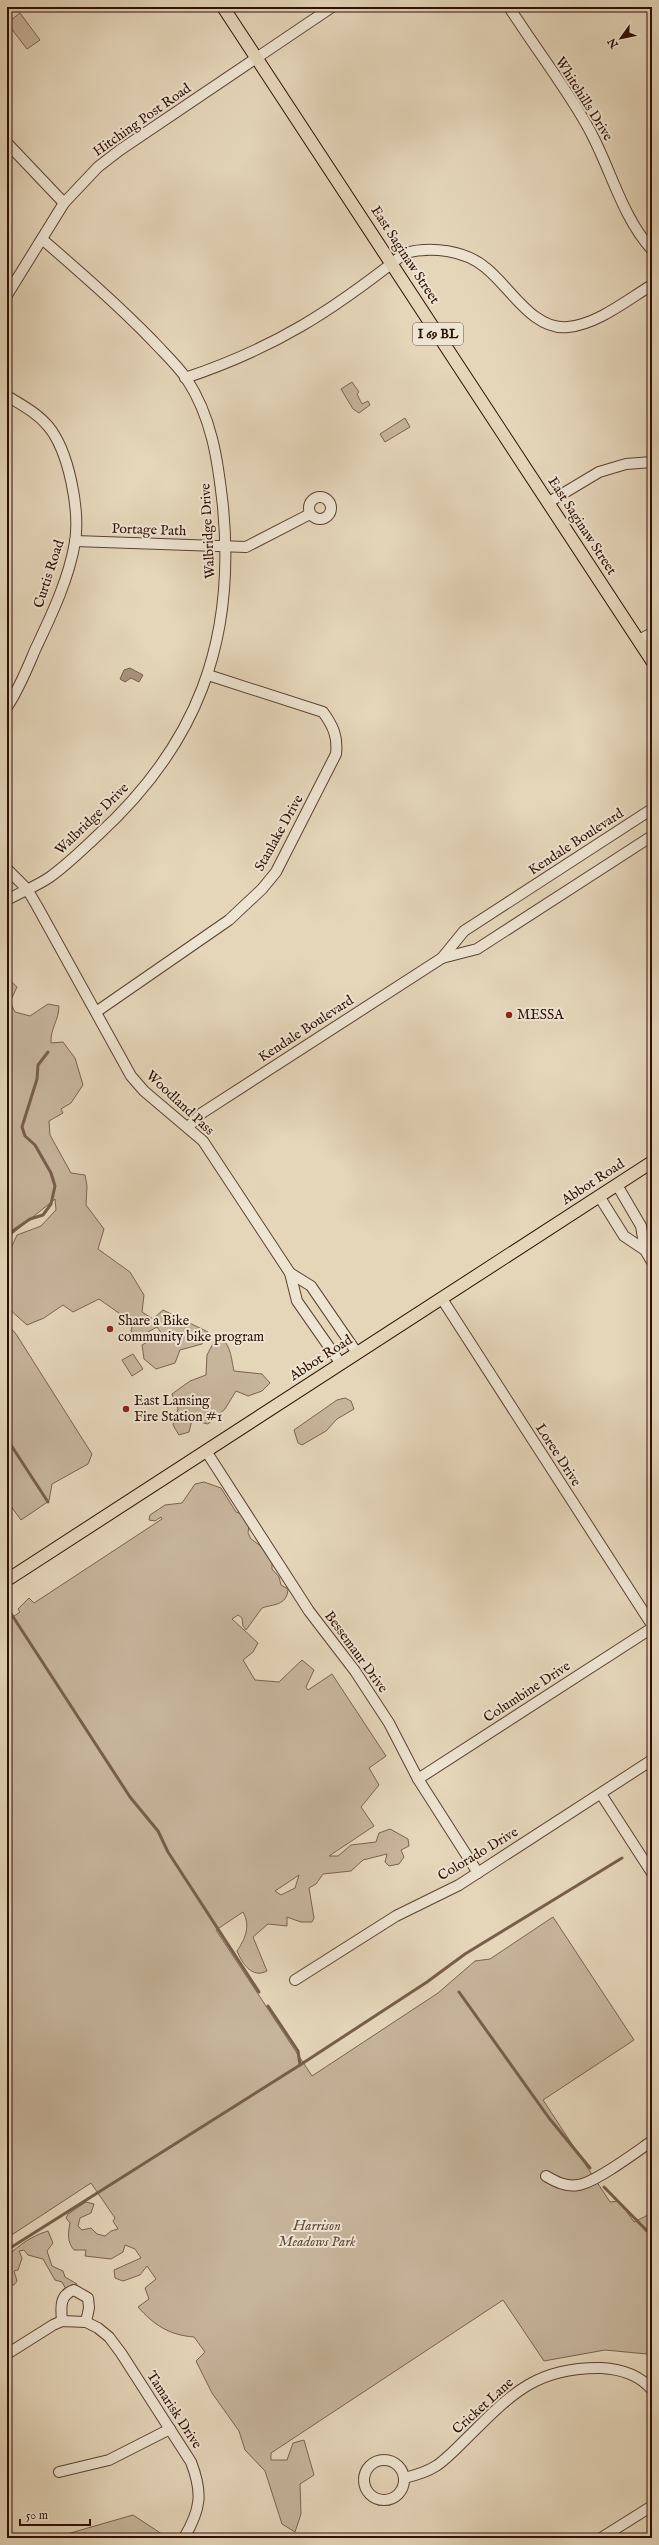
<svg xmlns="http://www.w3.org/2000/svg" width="659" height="2545" font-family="'IM FELL English',serif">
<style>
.green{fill:#c6b49b;stroke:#7a6250;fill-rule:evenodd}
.water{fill:#a7927c;stroke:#775e4c}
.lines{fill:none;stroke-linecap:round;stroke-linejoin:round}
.stream{stroke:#775e4c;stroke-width:3}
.minor-casing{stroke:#5c4132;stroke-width:12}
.major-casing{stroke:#2e0f04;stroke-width:14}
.minor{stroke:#eee4d2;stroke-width:10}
.major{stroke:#e5d6ba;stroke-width:12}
.poi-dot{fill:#8f2418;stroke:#eee4d2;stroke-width:1.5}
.labels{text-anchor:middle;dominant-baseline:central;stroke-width:4;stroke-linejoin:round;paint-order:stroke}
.shield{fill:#eee4d2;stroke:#684f42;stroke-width:1}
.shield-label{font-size:13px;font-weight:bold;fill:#2e0f04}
.street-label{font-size:14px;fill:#2e0f04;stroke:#eee4d2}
.poi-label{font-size:14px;fill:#2e0f04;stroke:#eee4d2;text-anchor:start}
.park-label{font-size:14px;font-style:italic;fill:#634939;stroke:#eee4d2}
</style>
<rect width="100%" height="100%" fill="#e5d6ba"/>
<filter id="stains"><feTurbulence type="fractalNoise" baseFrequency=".005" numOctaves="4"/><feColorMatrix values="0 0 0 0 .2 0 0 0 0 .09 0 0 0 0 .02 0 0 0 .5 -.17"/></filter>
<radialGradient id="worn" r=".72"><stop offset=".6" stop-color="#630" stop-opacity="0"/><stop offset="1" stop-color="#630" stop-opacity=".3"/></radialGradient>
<g class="green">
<polygon points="20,13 40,40 27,49 7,23"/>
<polygon points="352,382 359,392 357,394 362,404 368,401 370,405 359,413 353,409 341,389"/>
<polygon points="405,418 410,427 385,442 380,434"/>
<path d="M7 978 17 987 10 1002 15 1012 30 1016 48 1004 59 1006C59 1020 50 1029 51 1043L63 1042 75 1058 83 1085 71 1103 61 1109 63 1113 49 1121 50 1135 71 1173 85 1175 87 1186 86 1205 104 1229 98 1249 130 1272 144 1295 142 1312 153 1319 163 1310 208 1332 202 1344 180 1350 175 1363 156 1369 144 1359 142 1345 162 1334 157 1327 137 1338 131 1331 133 1323 99 1299 73 1312 63 1305 44 1318 27 1325 7 1307V1249L11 1248 17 1235 41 1226 56 1210 55 1199 7 1238Z"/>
<polygon points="7,1324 16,1334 92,1454 88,1464 52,1484 49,1501 21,1520 7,1501"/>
<path d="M217 1336C231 1342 231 1358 234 1371L262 1374 270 1383 262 1391 248 1396 236 1391 225 1409 208 1424 192 1420 189 1432 179 1435 173 1425 178 1409 172 1394 190 1381 206 1375 207 1355Z"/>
<polygon points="133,1354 143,1369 132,1376 122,1360"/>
<polygon points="345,1398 351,1401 354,1409 337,1419 326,1431 302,1445 298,1443 294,1430 337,1400"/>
<path d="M204 1482 221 1488 236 1512 242 1514 249 1525 248 1533 251 1539 265 1549 272 1560V1569L279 1577 281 1585 288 1589C287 1606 273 1604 262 1608L246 1630 243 1626 242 1618 238 1615 232 1619 258 1643 253 1652 243 1660 255 1680 279 1682 302 1660 314 1670 306 1687 308 1690 332 1674 386 1756 369 1768 379 1785 361 1807 374 1826 329 1856H338L351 1845 376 1842 379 1833 390 1829 408 1839 409 1846 401 1850 404 1857 399 1864 389 1866 385 1862 387 1854 363 1860 351 1871 323 1874 316 1884 309 1888 314 1918 312 1922H301L287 1917V1926L268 1924 253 1937 267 1971C252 1979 242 1963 237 1951 245 1939 251 1926 243 1912L216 1930 312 2076 438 1993 475 1961 490 1959 553 1917 634 2040 543 2100 610 2202 619 2201 634 2222 652 2213V2344L647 2354 605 2350 544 2361 503 2300 271 2453V2460H287L293 2443 304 2440 314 2475 300 2484 301 2514 295 2532 282 2524 265 2471 245 2450 239 2431 212 2393 196 2361 205 2352 194 2337C169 2335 154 2325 138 2307L149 2299 145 2288 156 2279 147 2266 140 2275 123 2281 115 2278 114 2270 141 2258 135 2249 125 2245 123 2252 111 2259 85 2256 86 2250H74C67 2242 68 2233 70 2223L66 2218 68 2214 86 2202 94 2204 91 2213 80 2218 78 2226 82 2230 91 2228 97 2234 105 2236 111 2231 118 2229 113 2221 115 2218 91 2183 7 2238V1621L20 1612 18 1609 29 1598 34 1603 162 1519 161 1517 155 1521 149 1520 150 1515 165 1505 182 1503 195 1484ZM299 1875 295 1888 281 1895 275 1891Z"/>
<path d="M48 2231 53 2243 47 2251 52 2266 63 2271 65 2277 77 2284 73 2289H66L62 2282 55 2280 43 2259 28 2255 24 2250 19 2251 22 2258 18 2270 14 2271 17 2281 14 2285 7 2284V2256C20 2245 31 2236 48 2231Z"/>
<polygon points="133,2515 168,2538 53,2538"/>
</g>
<polygon class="water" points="130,668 143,675 139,682 131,678 125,682 120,679 124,670"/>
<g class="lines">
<g class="stream">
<polyline points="7,1235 30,1219 43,1215 51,1204 55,1186 51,1173 35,1145 25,1136 22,1127 37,1079 38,1065 48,1052"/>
<polyline points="7,1439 48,1502"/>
<polyline points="8,1609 130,1797 158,1831 168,1852 259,1992"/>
<polyline points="650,1841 652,1840"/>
<polyline points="459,1992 549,2118 590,2168"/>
<polyline points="300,2065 427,1982 465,1954 622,1858"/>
<polyline points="604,2187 652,2236"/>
<polyline points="7,2250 300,2065 298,2051 268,2006"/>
</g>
<defs>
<g id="minor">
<path d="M509 7C535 48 566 87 589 129 611 169 621 215 652 250"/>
<polyline points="7,143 64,203"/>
<polyline points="7,295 64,203 98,167 120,150 332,7"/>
<path d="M185 378C275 348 332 311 405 253 431 246 465 250 486 268 510 287 533 331 568 327 598 324 627 300 652 285"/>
<path d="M7 396C22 405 37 413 48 426 69 451 80 510 75 542 69 579 51 616 35 650 27 669 19 689 7 707"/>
<circle cx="320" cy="508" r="11"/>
<polyline points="549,502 599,472 626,464 652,462"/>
<polyline points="75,541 246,547 310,514"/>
<polyline points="639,640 652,633"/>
<polyline points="7,869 27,889 37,906 131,1076 144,1091 203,1141 290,1273 297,1301 341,1364"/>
<path d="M7 900C21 892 37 886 50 877 67 865 82 850 97 836 197 745 236 642 223 507 218 461 212 417 186 378 177 365 164 353 153 341 118 305 80 272 42 239"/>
<polyline points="442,958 477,949 652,836"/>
<path d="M96 1012 229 920 262 889 276 872 336 754C338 736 333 726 323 712L208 675"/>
<polyline points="189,1126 202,1113 442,958 464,931 652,809"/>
<polyline points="617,1185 641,1226 645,1250"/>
<polyline points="599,1196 624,1236 645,1250 652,1262"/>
<polyline points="290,1273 311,1286 357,1353"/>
<polyline points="442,1299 652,1625"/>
<polyline points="206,1451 309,1611 355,1671 389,1723 418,1779 478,1873"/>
<polyline points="418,1779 652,1628"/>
<polyline points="601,1794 652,1873"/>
<polyline points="295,1980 396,1916 459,1885 652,1760"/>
<path d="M546 2176C556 2182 566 2187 578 2185 595 2183 636 2152 652 2141"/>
<path d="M62 2321C61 2308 59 2295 74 2290L88 2298 89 2308 86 2322"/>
<path d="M7 2354 53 2325 62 2321 86 2322 98 2328 109 2337 121 2353 191 2462C203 2493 201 2509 184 2538"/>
<circle cx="384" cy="2480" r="20"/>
<polyline points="59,2472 109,2460 170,2429"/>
<path d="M404 2478C435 2471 442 2463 464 2441 509 2397 533 2367 601 2368 620 2369 639 2374 652 2390"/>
<polyline points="601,2538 652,2506"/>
</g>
<g id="major">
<polyline points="223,7 652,661"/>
<polyline points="7,1580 652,1162"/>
</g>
</defs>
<use href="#minor" class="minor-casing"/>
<use href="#major" class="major-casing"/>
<use href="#minor" class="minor"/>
<use href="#major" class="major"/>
</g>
<g class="poi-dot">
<circle cx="509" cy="1015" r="4"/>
<circle cx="110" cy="1329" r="4"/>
<circle cx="126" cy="1409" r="4"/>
</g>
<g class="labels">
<rect class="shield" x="413" y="323" width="50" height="22" rx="3"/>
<g class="shield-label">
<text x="438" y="334">I 69 BL</text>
</g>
<g class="street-label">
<text transform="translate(584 99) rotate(58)">Whitehills Drive</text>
<text transform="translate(142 120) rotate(-35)">Hitching Post Road</text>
<text transform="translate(405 255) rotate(57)">East Saginaw Street</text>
<text transform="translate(582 526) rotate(57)">East Saginaw Street</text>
<text transform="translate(149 530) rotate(2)">Portage Path</text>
<text transform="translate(208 531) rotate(-93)">Walbridge Drive</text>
<text transform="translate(49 574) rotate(-72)">Curtis Road</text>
<text transform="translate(92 819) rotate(-44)">Walbridge Drive</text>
<text transform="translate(279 833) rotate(-61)">Stanlake Drive</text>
<text transform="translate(576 842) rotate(-33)">Kendale Boulevard</text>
<text transform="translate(306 1029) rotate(-33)">Kendale Boulevard</text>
<text transform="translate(180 1103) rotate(43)">Woodland Pass</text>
<text transform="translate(593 1182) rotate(-33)">Abbot Road</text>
<text transform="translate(321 1358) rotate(-33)">Abbot Road</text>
<text transform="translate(558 1455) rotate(57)">Loree Drive</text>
<text transform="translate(356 1652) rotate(54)">Bessemaur Drive</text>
<text transform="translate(527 1692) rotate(-33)">Columbine Drive</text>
<text transform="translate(478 1854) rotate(-31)">Colorado Drive</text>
<text transform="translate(483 2406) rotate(-42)">Cricket Lane</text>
<text transform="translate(174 2410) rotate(57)">Tamarisk Drive</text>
</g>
<g class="poi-label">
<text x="517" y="1015">MESSA</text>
<text x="118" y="1321">Share a Bike<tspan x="118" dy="16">community bike program</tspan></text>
<text x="134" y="1401">East Lansing<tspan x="134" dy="16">Fire Station #1</tspan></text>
</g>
<g class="park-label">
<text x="317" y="2226">Harrison<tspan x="317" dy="16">Meadows Park</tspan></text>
</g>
</g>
<rect width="659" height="2545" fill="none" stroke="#e5d6ba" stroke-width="24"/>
<rect x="8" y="8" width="643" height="2529" fill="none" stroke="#2e0f04" stroke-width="2"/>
<rect x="12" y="12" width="635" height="2521" fill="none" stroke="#2e0f04"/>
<g transform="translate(621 38) rotate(237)" stroke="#eee4d2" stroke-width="3" paint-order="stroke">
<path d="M0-3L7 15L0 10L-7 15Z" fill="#2e0f04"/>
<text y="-6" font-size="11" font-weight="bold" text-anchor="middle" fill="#2e0f04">N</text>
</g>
<path d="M20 2519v6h70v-6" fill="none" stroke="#2e0f04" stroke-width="2"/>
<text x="26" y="2519" font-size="12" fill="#2e0f04" stroke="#eee4d2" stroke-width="3" paint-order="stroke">50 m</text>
<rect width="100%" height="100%" filter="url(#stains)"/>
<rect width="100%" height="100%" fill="url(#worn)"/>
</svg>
